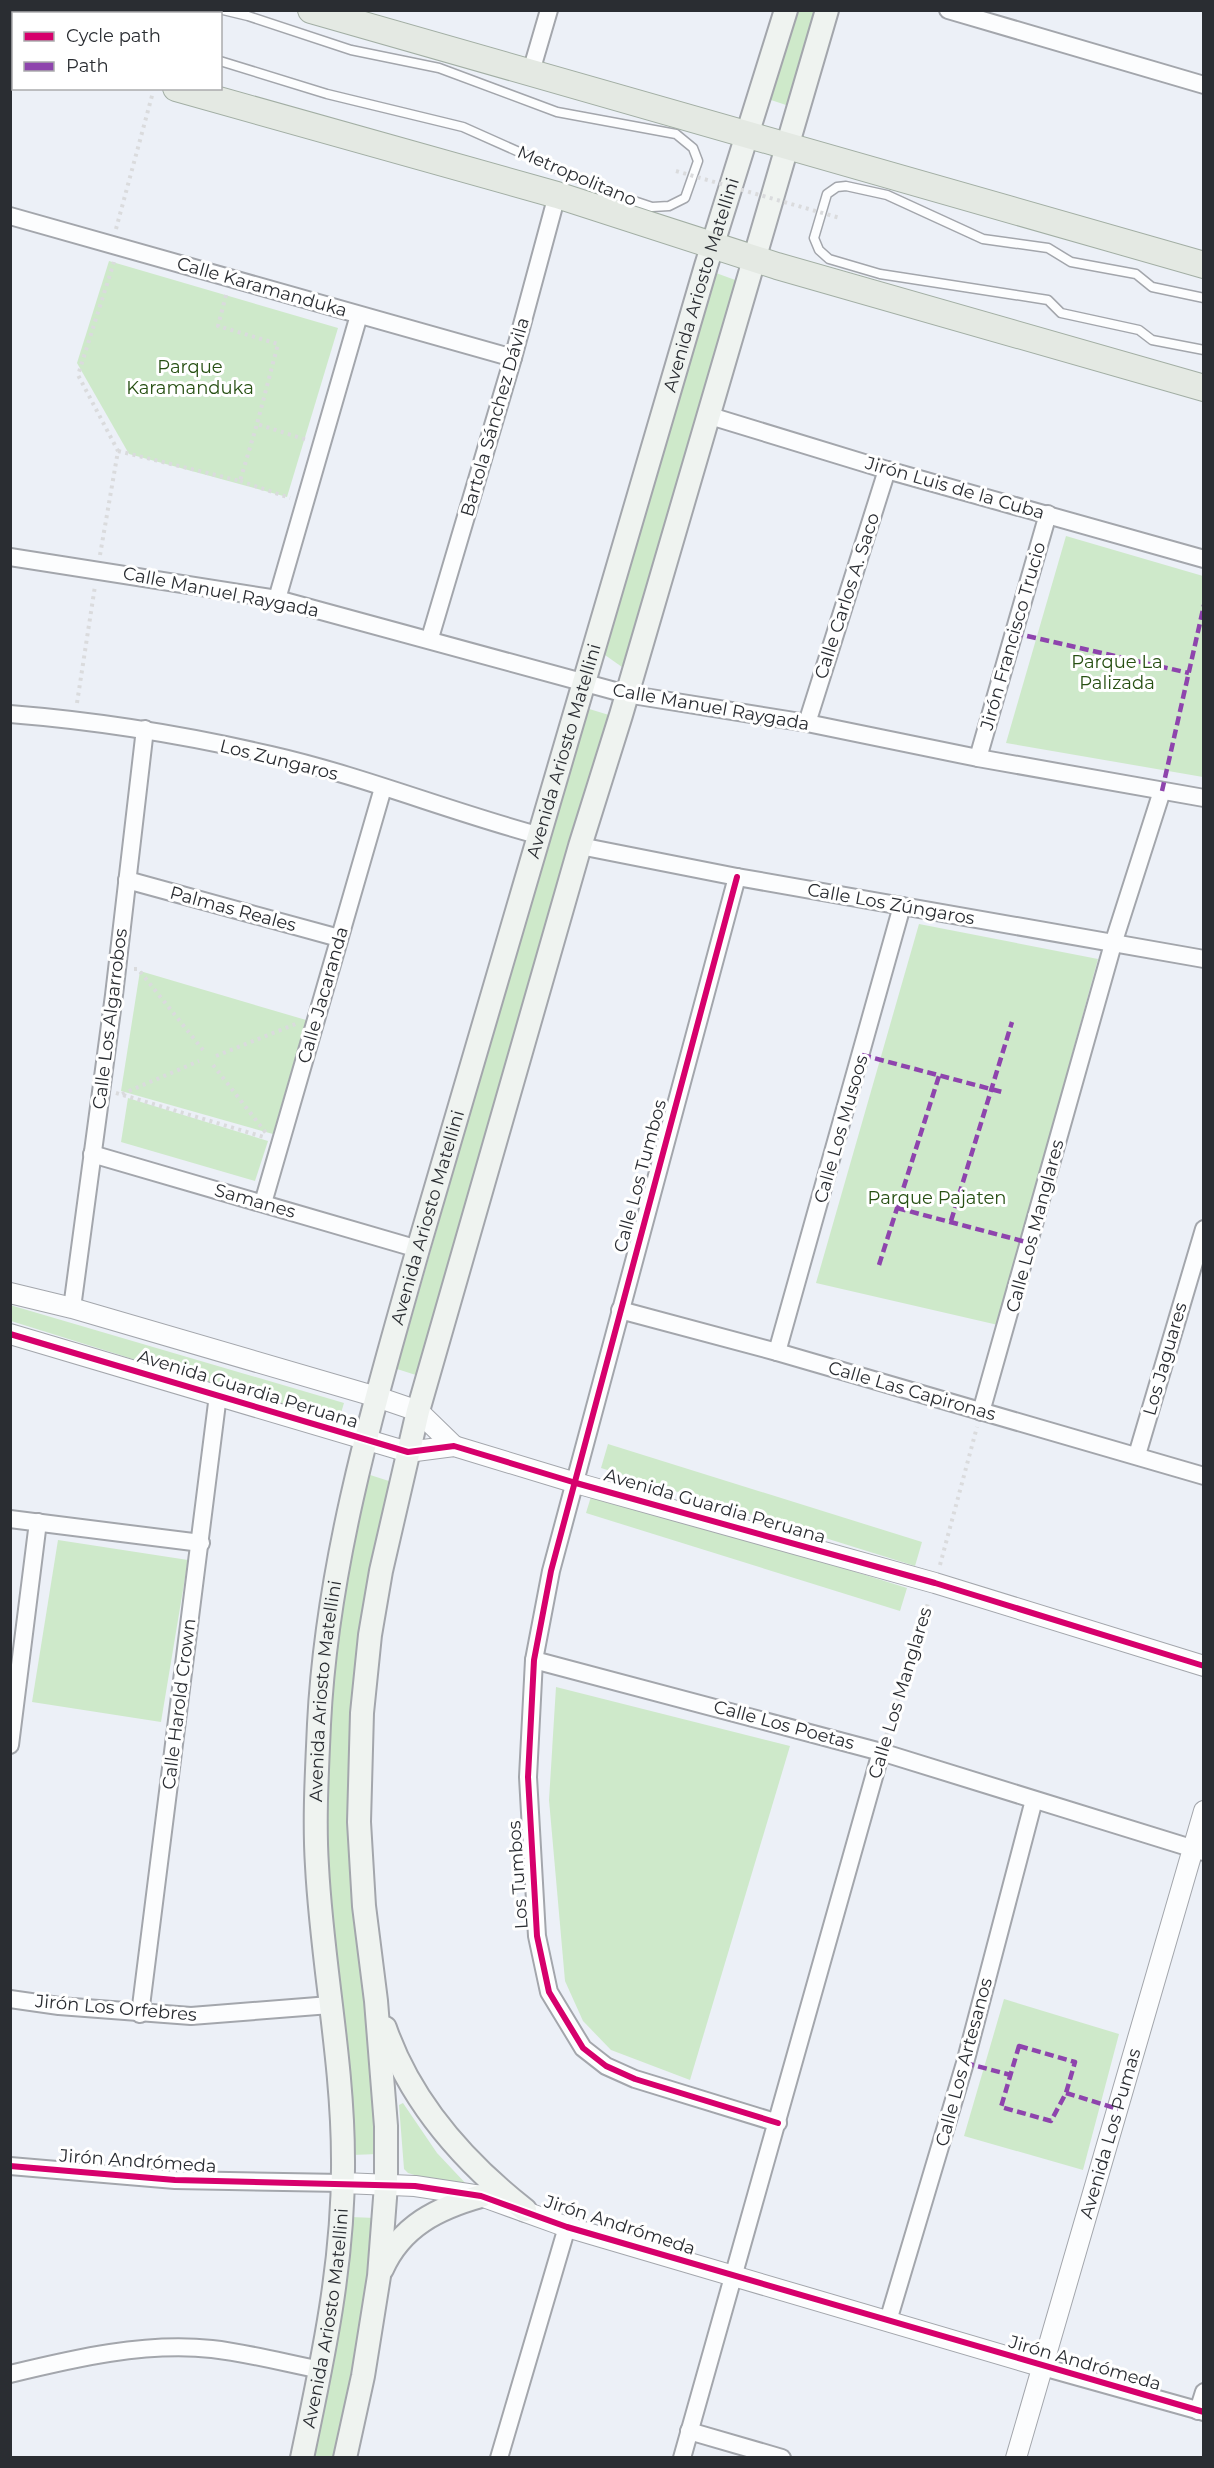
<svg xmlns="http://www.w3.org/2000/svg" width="1214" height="2468" font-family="Montserrat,sans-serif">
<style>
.green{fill:#cee9ca}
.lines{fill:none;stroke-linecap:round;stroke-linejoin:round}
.service-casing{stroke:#a3a6ac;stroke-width:11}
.minor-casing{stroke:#a3a6ac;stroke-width:20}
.tertiary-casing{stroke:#a3a6ac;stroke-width:22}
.secondary-casing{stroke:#a3a6ac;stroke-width:26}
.primary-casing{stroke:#a2aea4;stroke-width:28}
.path{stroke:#dadbdd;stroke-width:4;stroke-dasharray:3 4.5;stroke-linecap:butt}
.service{stroke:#fcfdfe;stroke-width:8}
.minor{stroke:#fcfdfe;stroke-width:16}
.tertiary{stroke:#fcfdfe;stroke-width:20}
.secondary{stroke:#eff3f0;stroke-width:22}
.primary{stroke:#e4e9e3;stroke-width:26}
.path-bridge{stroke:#dadbdd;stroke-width:4;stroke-dasharray:3 4.5;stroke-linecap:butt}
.quiet{stroke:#8e44ad;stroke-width:4.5;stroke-dasharray:9 4.5;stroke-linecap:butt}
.cycleway-casing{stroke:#fff;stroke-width:10}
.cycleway{stroke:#d6006c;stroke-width:6}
.labels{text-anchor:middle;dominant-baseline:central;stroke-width:6;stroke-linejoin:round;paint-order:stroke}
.street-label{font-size:18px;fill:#2a2d32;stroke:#fff}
.park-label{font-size:18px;fill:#275013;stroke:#fff}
</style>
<rect width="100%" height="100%" fill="#ecf0f7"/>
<g class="green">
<polygon points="797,11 818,11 789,106 771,100"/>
<polygon points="109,261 338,328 287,497 129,454 77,363"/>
<polygon points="716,273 738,281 622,667 605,655"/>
<polygon points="1066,536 1203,576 1203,777 1006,743"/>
<polygon points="586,708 609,715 419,1376 397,1369"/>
<polygon points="919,924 1098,959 998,1325 816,1283"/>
<polygon points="140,971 306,1020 273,1134 121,1091"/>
<polygon points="128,1098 268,1141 255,1181 121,1142"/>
<polygon points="10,1305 344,1403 338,1423 11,1321"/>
<polygon points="608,1444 922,1542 915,1566 601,1468"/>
<polygon points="367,1474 392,1482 370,1577 366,2009 378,2154 352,2155 326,1833 328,1741 339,1612"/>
<polygon points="593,1490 907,1588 900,1611 586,1513"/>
<polygon points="58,1540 188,1560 161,1722 32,1702"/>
<polygon points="556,1687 790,1746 690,2080 611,2050 583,2021 565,1981 549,1800"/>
<polygon points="1004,1999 1119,2034 1083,2170 964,2136"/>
<polygon points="403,2103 437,2153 469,2187 466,2191 408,2173 404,2169 399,2105"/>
<polygon points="351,2217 375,2218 365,2314 335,2457 311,2458"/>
</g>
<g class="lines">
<defs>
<g id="service">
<polyline points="50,10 62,14"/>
<polyline points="220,61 327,94 463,127 613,194 652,207 669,206 685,198 698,161 693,148 676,134 557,112 439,68 351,50 248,16 223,10"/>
<polyline points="1204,298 1152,287 1136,274 1071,262 1048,248 983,239 887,195 846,186 837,187 827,194 814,238 819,250 829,259 880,274 1048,300 1061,313 1139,330 1152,340 1204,350"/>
</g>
<g id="minor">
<polyline points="948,10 1204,85"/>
<polyline points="530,75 549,10"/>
<polyline points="10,216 513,358"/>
<polyline points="707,415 887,470 1204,559"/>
<polyline points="10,557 277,599 626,694 807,723 978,758 1204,798"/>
<polyline points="277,599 359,315"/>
<polyline points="430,638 513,358 557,195"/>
<path d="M10 714C98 721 185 735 271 755 363 776 451 812 541 836"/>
<polyline points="807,723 887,470"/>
<polyline points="978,758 1048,514"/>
<polyline points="580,846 737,877 1204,959"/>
<polyline points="737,877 551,1571 534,1660 528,1777 537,1936 549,1992 583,2048 606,2066 635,2079 778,2123"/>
<polyline points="127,880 339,938"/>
<polyline points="92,1154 418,1249"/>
<polyline points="263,1203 383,788"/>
<polyline points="72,1308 114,995 145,729"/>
<polyline points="620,1310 777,1352 1204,1476"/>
<polyline points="777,1352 902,906"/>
<polyline points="981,1412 1113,944 1162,791"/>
<polyline points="1137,1455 1204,1229"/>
<polyline points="10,1519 201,1543"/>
<polyline points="534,1660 881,1752 1204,1852"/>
<polyline points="10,1745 38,1522"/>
<polyline points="10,1999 59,2006 191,2016 330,2005"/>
<polyline points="140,2014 218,1395"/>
<polyline points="10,2166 175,2180 343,2183"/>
<polyline points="888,2321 965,2063 1034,1800"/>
<polyline points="1043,2367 1204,2412"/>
<path d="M10 2374C76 2358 144 2342 212 2349 248 2353 285 2363 321 2370"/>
<polyline points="1198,2411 1204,2392"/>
<polyline points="689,2431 782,2458"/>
<polyline points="499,2458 567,2227"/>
<polyline points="682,2458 881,1752"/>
</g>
<g id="tertiary">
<polyline points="10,1293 72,1308 377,1397 418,1411 454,1446"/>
<polyline points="10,1334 408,1452 454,1446 576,1483 935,1583 1204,1666"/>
<polyline points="343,2183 415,2186 481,2196 567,2227 1043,2367"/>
<path id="s1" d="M1016 2458 1204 1811"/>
</g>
<g id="secondary">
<path d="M385 2028C411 2103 464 2162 525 2210"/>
<path d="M382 2269C401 2226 438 2208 481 2196"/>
<path id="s2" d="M302 2458C323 2359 344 2261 343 2160 343 2061 322 1964 317 1866 314 1819 317 1771 319 1724 327 1562 374 1405 418 1249L706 266 786 10"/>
<polyline points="345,2458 363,2376 379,2276 386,2185 386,2126 376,2001 364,1906 359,1822 362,1713 370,1635 381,1571 418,1411 580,846 621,715 827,10"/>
</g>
<g id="primary">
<polyline points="311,10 1204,265"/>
<polyline points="10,42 14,43"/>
<polyline points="176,88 557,195 777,266 1204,388"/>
</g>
</defs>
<use href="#service" class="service-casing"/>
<use href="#minor" class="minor-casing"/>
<use href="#tertiary" class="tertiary-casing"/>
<use href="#secondary" class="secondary-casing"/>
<use href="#primary" class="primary-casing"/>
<g class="path">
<polyline points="116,229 153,92"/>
<polyline points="226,295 218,326 278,344 257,424"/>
<polyline points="118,451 240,481 257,424 307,440"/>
<polyline points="240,481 290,498"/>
<polyline points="100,555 118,451 78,375 114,262"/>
<polyline points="77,703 95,586"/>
<polyline points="134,969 138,969 203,1050"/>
<polyline points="216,1056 298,1023"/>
<polyline points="213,1065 266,1133"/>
<polyline points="116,1093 264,1137"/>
<polyline points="122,1094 199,1061"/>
<polyline points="940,1565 977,1427"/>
<polyline points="886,1736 929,1600"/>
</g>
<use href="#service" class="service"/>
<use href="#minor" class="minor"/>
<use href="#tertiary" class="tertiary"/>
<use href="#secondary" class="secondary"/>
<use href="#primary" class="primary"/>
<polyline class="path-bridge" points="676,171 840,218"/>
<g class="quiet">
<polyline points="1014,633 1189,673"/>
<polyline points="1162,791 1204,605"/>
<polyline points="862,1055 1002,1092"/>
<polyline points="897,1208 1030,1243"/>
<polyline points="951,1221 1012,1022"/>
<polyline points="879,1265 939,1076"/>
<polygon points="1019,2046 1075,2062 1066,2093 1051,2121 1001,2107"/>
<polyline points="965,2063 1011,2075"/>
<polyline points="1066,2093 1118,2109"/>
</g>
<defs>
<g id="cycleway">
<polyline points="737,877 551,1571 534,1660 528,1777 537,1936 549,1992 583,2048 606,2066 635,2079 778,2123"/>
<polyline points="10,1334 408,1452 454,1446 576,1483 935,1583 1204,1666"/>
<polyline points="10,2166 175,2180 415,2186 481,2196 567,2227 1204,2412"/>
</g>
</defs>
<use href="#cycleway" class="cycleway-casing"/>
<use href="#cycleway" class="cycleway"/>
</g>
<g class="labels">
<g class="street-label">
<text transform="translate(577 176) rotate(23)">Metropolitano</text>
<text stroke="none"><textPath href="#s2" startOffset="2230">Avenida Ariosto Matellini</textPath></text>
<text transform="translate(262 287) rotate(16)">Calle Karamanduka</text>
<text transform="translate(495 417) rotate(-74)">Bartola Sánchez Dávila</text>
<text transform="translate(955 488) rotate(16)">Jirón Luis de la Cuba</text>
<text transform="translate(221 592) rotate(11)">Calle Manuel Raygada</text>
<text transform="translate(847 596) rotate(-72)">Calle Carlos A. Saco</text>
<text transform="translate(1013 636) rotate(-74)">Jirón Francisco Trucio</text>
<text transform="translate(711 707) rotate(10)">Calle Manuel Raygada</text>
<text stroke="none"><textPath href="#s2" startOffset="1744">Avenida Ariosto Matellini</textPath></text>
<text transform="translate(279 760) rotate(14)">Los Zungaros</text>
<text transform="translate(891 904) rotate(10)">Calle Los Zúngaros</text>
<text transform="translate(233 909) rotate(15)">Palmas Reales</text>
<text transform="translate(323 995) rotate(-74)">Calle Jacaranda</text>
<text transform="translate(110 1019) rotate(-83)">Calle Los Algarrobos</text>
<text transform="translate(841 1129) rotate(-74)">Calle Los Musoos</text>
<text transform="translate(640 1176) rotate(-75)">Calle Los Tumbos</text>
<text transform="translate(255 1201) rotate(16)">Samanes</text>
<text stroke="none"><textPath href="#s2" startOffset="1258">Avenida Ariosto Matellini</textPath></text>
<text transform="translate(1035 1226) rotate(-75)">Calle Los Manglares</text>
<text transform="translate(1165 1359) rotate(-74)">Los Jaguares</text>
<text transform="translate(248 1389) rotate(17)">Avenida Guardia Peruana</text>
<text transform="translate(912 1391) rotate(16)">Calle Las Capironas</text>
<text transform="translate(715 1506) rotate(16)">Avenida Guardia Peruana</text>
<text stroke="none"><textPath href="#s2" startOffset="772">Avenida Ariosto Matellini</textPath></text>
<text transform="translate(900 1693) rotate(-73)">Calle Los Manglares</text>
<text transform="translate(179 1704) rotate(-83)">Calle Harold Crown</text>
<text transform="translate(784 1725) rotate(15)">Calle Los Poetas</text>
<text transform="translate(518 1875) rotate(-94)">Los Tumbos</text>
<text transform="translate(116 2008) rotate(5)">Jirón Los Orfebres</text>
<text transform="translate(964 2062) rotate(-75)">Calle Los Artesanos</text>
<text stroke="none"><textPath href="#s1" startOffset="338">Avenida Los Pumas</textPath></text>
<text transform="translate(138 2161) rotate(4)">Jirón Andrómeda</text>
<text transform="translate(620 2225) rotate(18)">Jirón Andrómeda</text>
<text stroke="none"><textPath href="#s2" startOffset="142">Avenida Ariosto Matellini</textPath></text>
<text transform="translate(1085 2363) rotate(16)">Jirón Andrómeda</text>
</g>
<g class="park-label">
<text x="190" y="367">Parque<tspan x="190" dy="21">Karamanduka</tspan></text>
<text x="1117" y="662">Parque La<tspan x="1117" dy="21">Palizada</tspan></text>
<text x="937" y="1198">Parque Pajaten</text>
</g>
</g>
<rect width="1214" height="2468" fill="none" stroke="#2a2d32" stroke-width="24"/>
<rect x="12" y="12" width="210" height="78" fill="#ffffff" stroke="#aaabad" stroke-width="1.5"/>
<rect x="24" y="32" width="30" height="9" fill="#d6006c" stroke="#aaabad" stroke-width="1.5"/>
<text x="66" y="42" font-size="18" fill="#2a2d32">Cycle path</text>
<rect x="24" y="62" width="30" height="9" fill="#8e44ad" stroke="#aaabad" stroke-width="1.5"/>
<text x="66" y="72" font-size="18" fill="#2a2d32">Path</text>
</svg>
